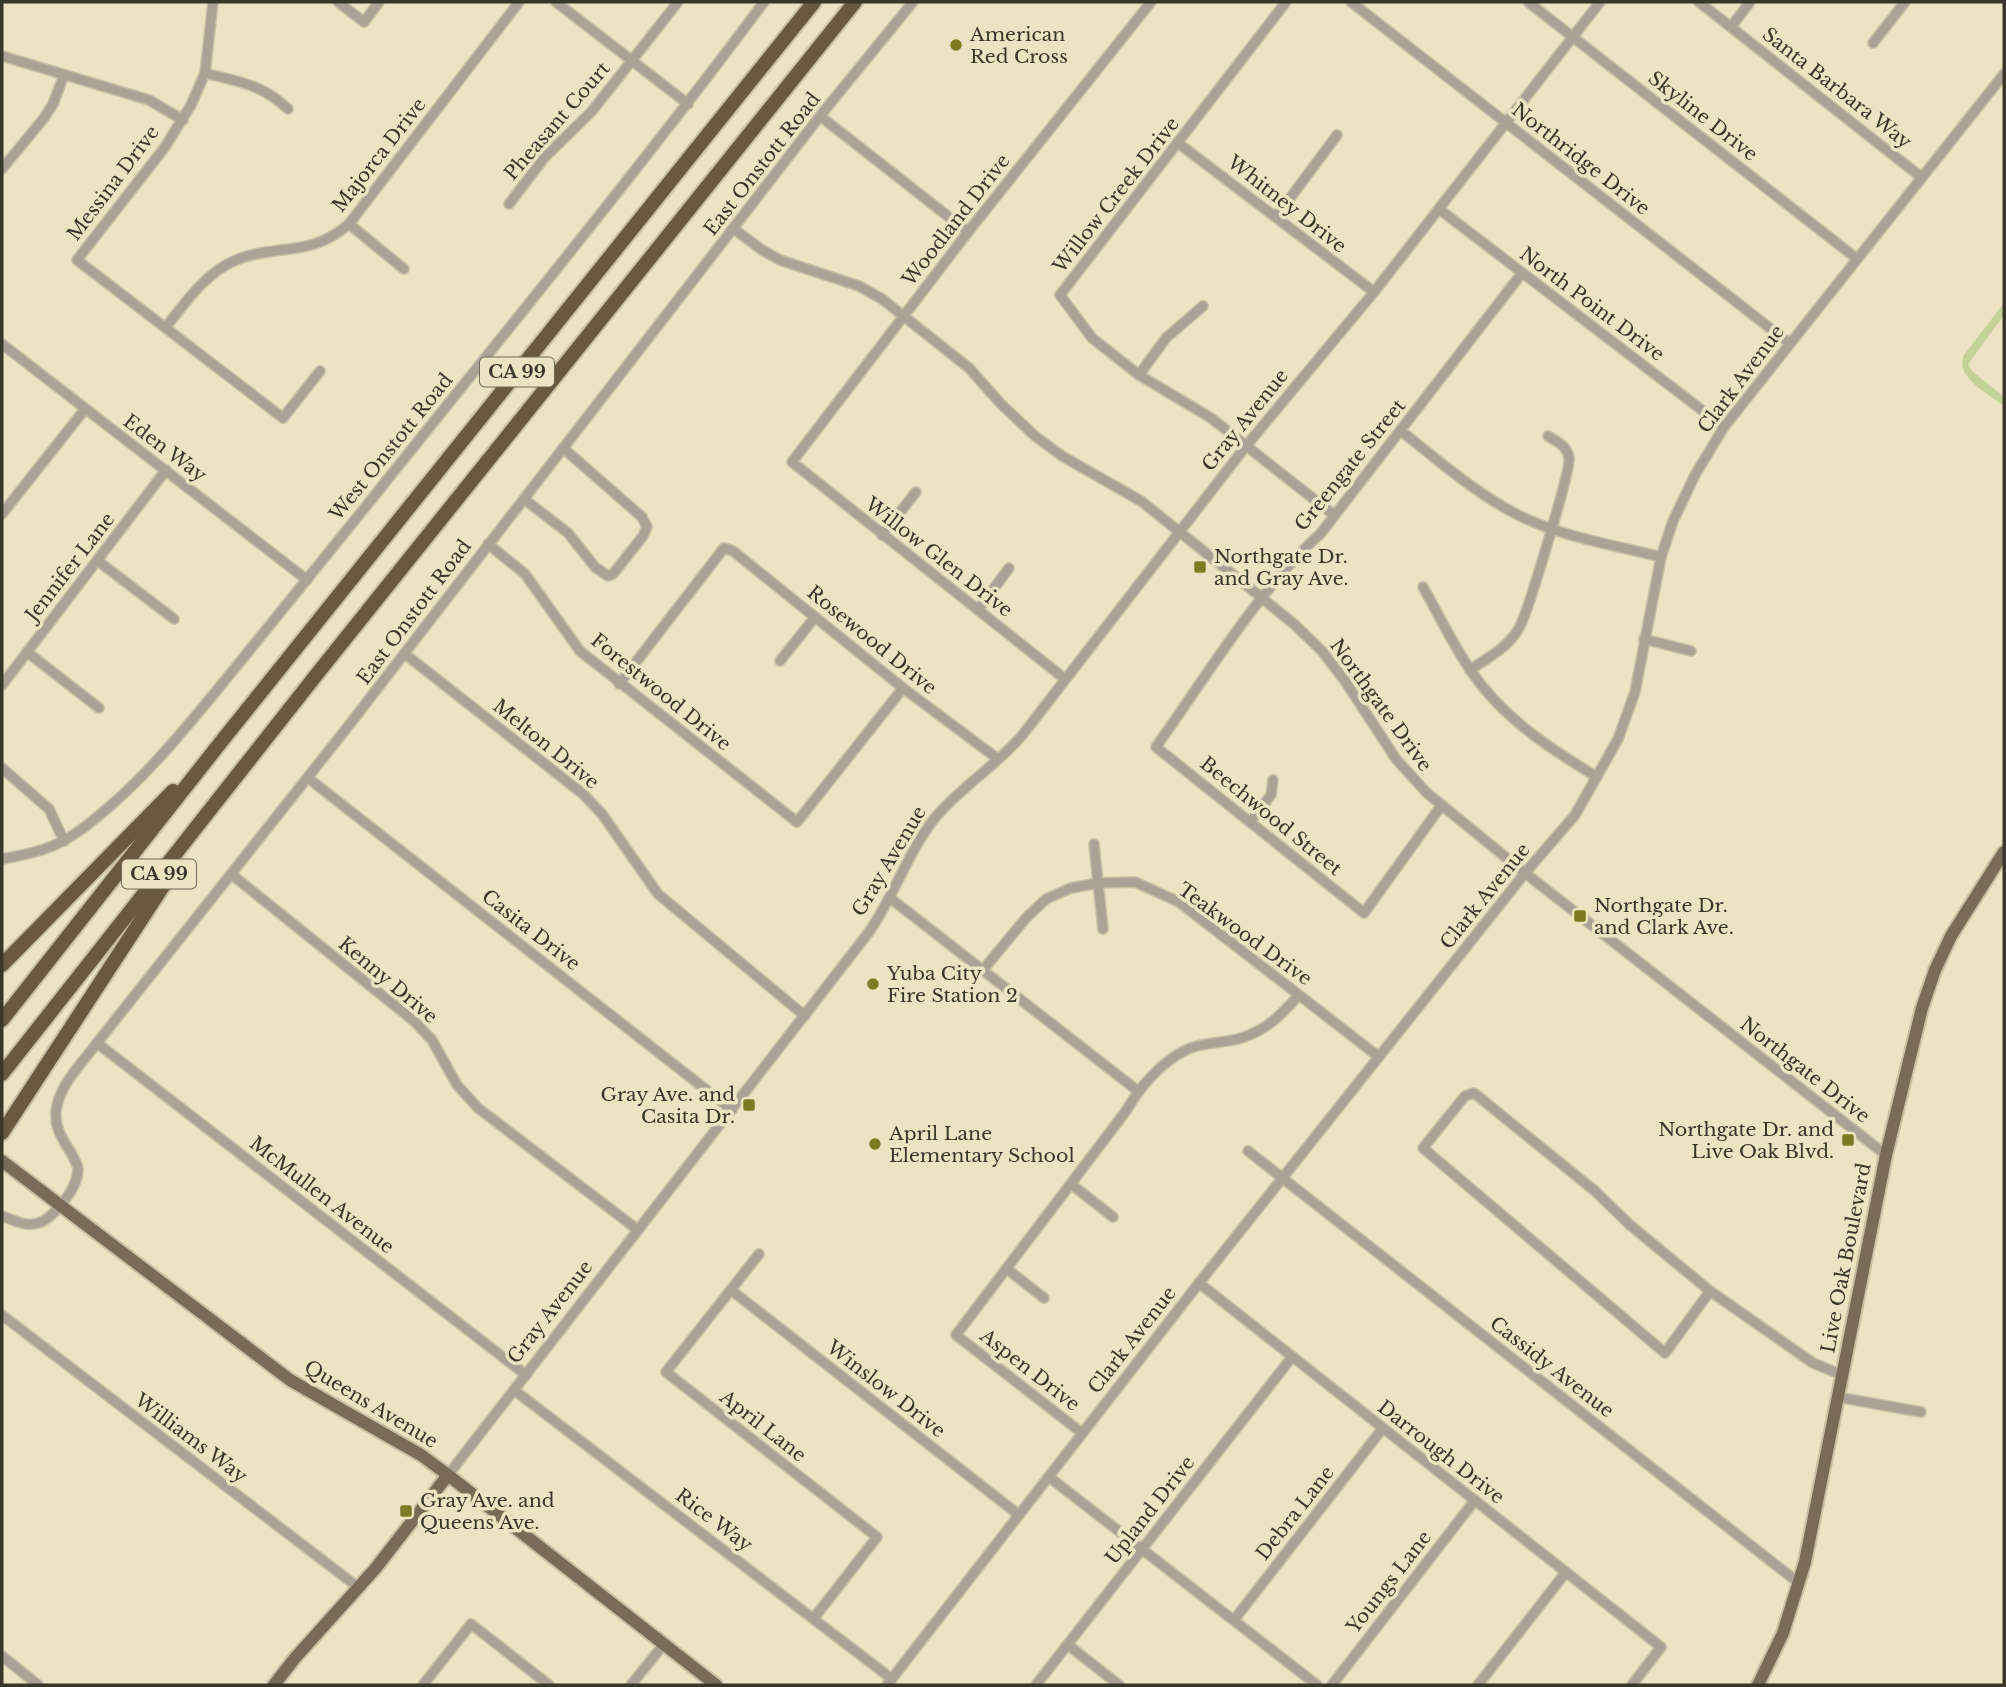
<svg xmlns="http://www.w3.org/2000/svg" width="2006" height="1687" font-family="'Libre Baskerville',serif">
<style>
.green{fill:#c4d198}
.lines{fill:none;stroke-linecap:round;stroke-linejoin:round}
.minor-casing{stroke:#c8c0a4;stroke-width:12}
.major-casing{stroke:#c8c0a4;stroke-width:16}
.highway-casing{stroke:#c8c0a4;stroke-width:18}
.minor{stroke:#a9a295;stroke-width:9}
.major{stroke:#796c56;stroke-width:12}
.highway{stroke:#68593f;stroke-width:14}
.poi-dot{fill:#7c7b23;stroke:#ebe3c2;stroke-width:2.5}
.labels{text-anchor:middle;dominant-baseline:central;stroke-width:7;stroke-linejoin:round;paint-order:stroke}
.shield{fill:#ebe3c2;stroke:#6f6a58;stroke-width:2}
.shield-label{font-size:18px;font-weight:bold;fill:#3a362a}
.poi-label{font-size:19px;fill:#3a362a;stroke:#ebe3c2;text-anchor:start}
.street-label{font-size:19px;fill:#3a362a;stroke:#ebe3c2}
</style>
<rect width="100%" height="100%" fill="#ebe3c2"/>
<path class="green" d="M2004 303V315L1968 364 1972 371 2004 397V406C1989 394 1954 377 1964 355Z"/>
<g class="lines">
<defs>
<g id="minor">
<polyline points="213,2 205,73 191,105 165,147 77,260 283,418 320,371"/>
<polyline points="338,2 364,22 379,2"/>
<polyline points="556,2 688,104"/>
<polyline points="1286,2 1060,295 1092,338 1139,375 1211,418 1334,515"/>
<polyline points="1351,2 1789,343"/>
<polyline points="1528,2 1856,258"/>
<polyline points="1699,2 1921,177"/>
<polyline points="1731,27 1750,2"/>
<polyline points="1873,43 1905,2"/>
<polyline points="2,56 149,100 183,120"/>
<path d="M205 73C239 82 262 84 288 109"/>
<polyline points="820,116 968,232"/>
<polyline points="1178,143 1374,292"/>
<polyline points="2,169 44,118 53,104 64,75"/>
<polyline points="509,204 544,158 592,111 678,2"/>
<polyline points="1439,209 1724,427"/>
<polyline points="1276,217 1337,135"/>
<polyline points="349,224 404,269"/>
<polyline points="734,229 762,250 780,260 859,286 882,299 969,368 1001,404 1035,436 1062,456 1141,501 1262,598 1295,625 1322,651 1345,681 1396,759 1427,793 1525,873 1886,1155"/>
<path d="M166 327C186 302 205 273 236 260 279 243 310 258 349 224L519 2"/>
<polyline points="2,344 307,580"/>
<polyline points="1139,375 1166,338 1203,306"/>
<path d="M1401 431C1438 460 1475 493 1518 515 1562 537 1614 545 1661 557"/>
<polyline points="524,499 568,533 595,567 608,576 613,574 643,536 647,527 642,517 563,448"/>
<polyline points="2,514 85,409"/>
<polyline points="882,535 916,492"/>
<polyline points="488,544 525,574 580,651 797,822 903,688"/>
<polyline points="98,561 174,619"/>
<path d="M1423 587C1439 615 1453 645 1471 671 1503 718 1549 748 1597 777"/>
<polyline points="978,610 1009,568"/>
<polyline points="1644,639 1691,651"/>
<polyline points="27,652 99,708"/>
<polyline points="405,654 583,794 602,814 658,894 805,1016"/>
<polyline points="780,661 815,617"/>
<path d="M1470 670C1489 657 1511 646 1521 624 1529 607 1571 470 1569 458 1567 446 1558 442 1548 436"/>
<polyline points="1065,679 792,462 968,232 1151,2"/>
<polyline points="619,684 724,548 733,551 903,688 998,759"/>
<polyline points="2,685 166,470"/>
<polyline points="2,768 49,809 64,841"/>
<polyline points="308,778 732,1110"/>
<path d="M1441 806 1364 913 1156 747C1206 677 1258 590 1321 533L1522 273"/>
<polyline points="1250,822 1271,795 1273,780"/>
<polyline points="1094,844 1103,929"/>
<path d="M2 859C43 852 64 845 96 818 147 777 190 723 231 673 275 619 319 564 363 510 498 341 635 175 764 2"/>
<polyline points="231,874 414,1021 432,1040 457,1085 478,1108 638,1230"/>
<polyline points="890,898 1138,1091"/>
<polyline points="983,970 1026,918 1046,899 1071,888 1098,883 1135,882 1179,902 1379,1057"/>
<polyline points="97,1043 526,1375"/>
<polyline points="1248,1151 1800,1584"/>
<polyline points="1071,1184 1113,1217"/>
<path d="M2 1216C13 1220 26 1227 38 1223 54 1219 83 1182 77 1165 69 1145 54 1134 56 1111 59 1085 82 1063 97 1043L346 729 820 116 913 2"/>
<polyline points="759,1254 666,1372 877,1537 814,1618"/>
<polyline points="1007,1269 1044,1298"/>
<polyline points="1199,1283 1661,1647 1632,1685"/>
<polyline points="731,1290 1019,1515"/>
<polyline points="1710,1291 1665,1353 1423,1148 1465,1096 1474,1093 1595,1191 1630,1225 1710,1291 1813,1363 1842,1375"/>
<polyline points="2,1315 359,1588"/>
<polyline points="514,1390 892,1679"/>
<polyline points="1837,1397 1921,1412"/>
<path d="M1082 1433 956 1335 1126 1111C1139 1088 1161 1062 1186 1050 1203 1041 1226 1044 1244 1037 1268 1029 1283 1013 1299 995"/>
<path d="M448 1475 869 932C894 896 907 854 934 819 960 787 998 765 1024 733L1246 446 1374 292 1600 2"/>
<polyline points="1049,1477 1317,1685"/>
<polyline points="1234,1620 1383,1428"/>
<polyline points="1068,1645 1119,1685"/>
<polyline points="2,1656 38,1685"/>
<polyline points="423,1685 471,1624 549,1685"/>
<polyline points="631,1685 664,1644"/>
<polyline points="887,1685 1199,1283 1525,873 1575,815 1618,739 1635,692 1661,557 1673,521 1695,475 1724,427 2004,74"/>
<polyline points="1036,1685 1292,1357"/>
<polyline points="1332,1685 1475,1500"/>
<polyline points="1478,1685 1566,1572"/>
</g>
<g id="major">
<polyline points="2,1161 290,1380 421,1455 448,1475 716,1685"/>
<polyline points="274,1685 295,1658 375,1569 448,1475"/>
<polyline points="1758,1685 1783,1633 1805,1562 1886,1155 1922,1008 1935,970 1951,936 2004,852"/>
</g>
<g id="highway">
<polyline points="2,965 173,791"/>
<polyline points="2,1020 221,742 814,2"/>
<polyline points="2,1074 317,674 855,2"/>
<polyline points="2,1133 175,868"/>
</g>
</defs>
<use href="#minor" class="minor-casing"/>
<use href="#major" class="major-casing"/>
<use href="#highway" class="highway-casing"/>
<use href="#minor" class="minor"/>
<use href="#major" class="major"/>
<use href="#highway" class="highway"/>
</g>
<g class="poi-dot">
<circle cx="956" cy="45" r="7"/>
<rect x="1193" y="560" width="14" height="14" rx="3.5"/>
<rect x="1573" y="909" width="14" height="14" rx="3.5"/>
<circle cx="873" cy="984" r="7"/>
<rect x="742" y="1098" width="14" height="14" rx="3.5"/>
<rect x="1841" y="1133" width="14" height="14" rx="3.5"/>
<circle cx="875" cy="1144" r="7"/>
<rect x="399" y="1504" width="14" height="14" rx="3.5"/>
</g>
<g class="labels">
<g class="shield">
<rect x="480" y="357.5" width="74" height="29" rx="5"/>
<rect x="122" y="859.5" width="74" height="29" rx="5"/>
</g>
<g class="shield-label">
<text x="517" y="372">CA 99</text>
<text x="159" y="874">CA 99</text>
</g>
<g class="poi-label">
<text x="970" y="34">American<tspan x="970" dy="22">Red Cross</tspan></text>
<text x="1214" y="556">Northgate Dr.<tspan x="1214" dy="22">and Gray Ave.</tspan></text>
<text x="1594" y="905">Northgate Dr.<tspan x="1594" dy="22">and Clark Ave.</tspan></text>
<text x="887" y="973">Yuba City<tspan x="887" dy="22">Fire Station 2</tspan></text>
<text x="735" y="1094" text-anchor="end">Gray Ave. and<tspan x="735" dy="22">Casita Dr.</tspan></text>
<text x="1834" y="1129" text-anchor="end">Northgate Dr. and<tspan x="1834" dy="22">Live Oak Blvd.</tspan></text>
<text x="889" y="1133">April Lane<tspan x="889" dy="22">Elementary School</tspan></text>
<text x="420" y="1500">Gray Ave. and<tspan x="420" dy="22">Queens Ave.</tspan></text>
</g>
<g class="street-label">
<text transform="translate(1837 88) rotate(38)">Santa Barbara Way</text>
<text transform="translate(1703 116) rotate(38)">Skyline Drive</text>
<text transform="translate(557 121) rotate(-49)">Pheasant Court</text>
<text transform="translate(379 155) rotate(-52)">Majorca Drive</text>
<text transform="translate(1581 159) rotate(38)">Northridge Drive</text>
<text transform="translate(762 164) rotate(-52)">East Onstott Road</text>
<text transform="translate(113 183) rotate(-53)">Messina Drive</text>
<text transform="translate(1116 195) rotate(-52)">Willow Creek Drive</text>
<text transform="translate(1287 204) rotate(38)">Whitney Drive</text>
<text transform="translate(956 220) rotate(-52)">Woodland Drive</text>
<text transform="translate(1592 304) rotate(37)">North Point Drive</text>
<text transform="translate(1741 379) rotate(-53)">Clark Avenue</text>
<text transform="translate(1245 420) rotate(-51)">Gray Avenue</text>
<text transform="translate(391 447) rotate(-51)">West Onstott Road</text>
<text transform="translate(165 448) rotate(37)">Eden Way</text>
<text transform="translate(1350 465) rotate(-51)">Greengate Street</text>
<text transform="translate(939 557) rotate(38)">Willow Glen Drive</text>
<text transform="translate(70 567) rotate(-52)">Jennifer Lane</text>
<text transform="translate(414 612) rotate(-53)">East Onstott Road</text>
<text transform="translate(872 640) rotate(39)">Rosewood Drive</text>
<text transform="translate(661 692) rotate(39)">Forestwood Drive</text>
<text transform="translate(1381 705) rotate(54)">Northgate Drive</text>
<text transform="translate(546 744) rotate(39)">Melton Drive</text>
<text transform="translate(1271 816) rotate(39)">Beechwood Street</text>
<text transform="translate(889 861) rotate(-59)">Gray Avenue</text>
<text transform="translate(1485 896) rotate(-51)">Clark Avenue</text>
<text transform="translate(531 930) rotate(38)">Casita Drive</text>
<text transform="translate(1245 934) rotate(36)">Teakwood Drive</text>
<text transform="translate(388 980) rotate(40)">Kenny Drive</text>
<text transform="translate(1805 1070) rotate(38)">Northgate Drive</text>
<text transform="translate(322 1195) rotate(38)">McMullen Avenue</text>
<text transform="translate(1846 1258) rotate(-79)">Live Oak Boulevard</text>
<text transform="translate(550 1312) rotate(-52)">Gray Avenue</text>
<text transform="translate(1132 1340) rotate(-52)">Clark Avenue</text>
<text transform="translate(1552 1367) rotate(38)">Cassidy Avenue</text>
<text transform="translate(1030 1370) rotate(38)">Aspen Drive</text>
<text transform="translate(886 1389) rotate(38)">Winslow Drive</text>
<text transform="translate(371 1404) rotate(31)">Queens Avenue</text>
<text transform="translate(763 1426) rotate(38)">April Lane</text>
<text transform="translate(191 1438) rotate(37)">Williams Way</text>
<text transform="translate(1441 1452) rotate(38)">Darrough Drive</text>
<text transform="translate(1150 1510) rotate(-52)">Upland Drive</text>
<text transform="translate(1295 1513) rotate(-52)">Debra Lane</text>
<text transform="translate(714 1520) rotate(37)">Rice Way</text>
<text transform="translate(1389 1582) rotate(-52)">Youngs Lane</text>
</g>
</g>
<rect width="2006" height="1687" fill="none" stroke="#3a362a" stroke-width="7"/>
</svg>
